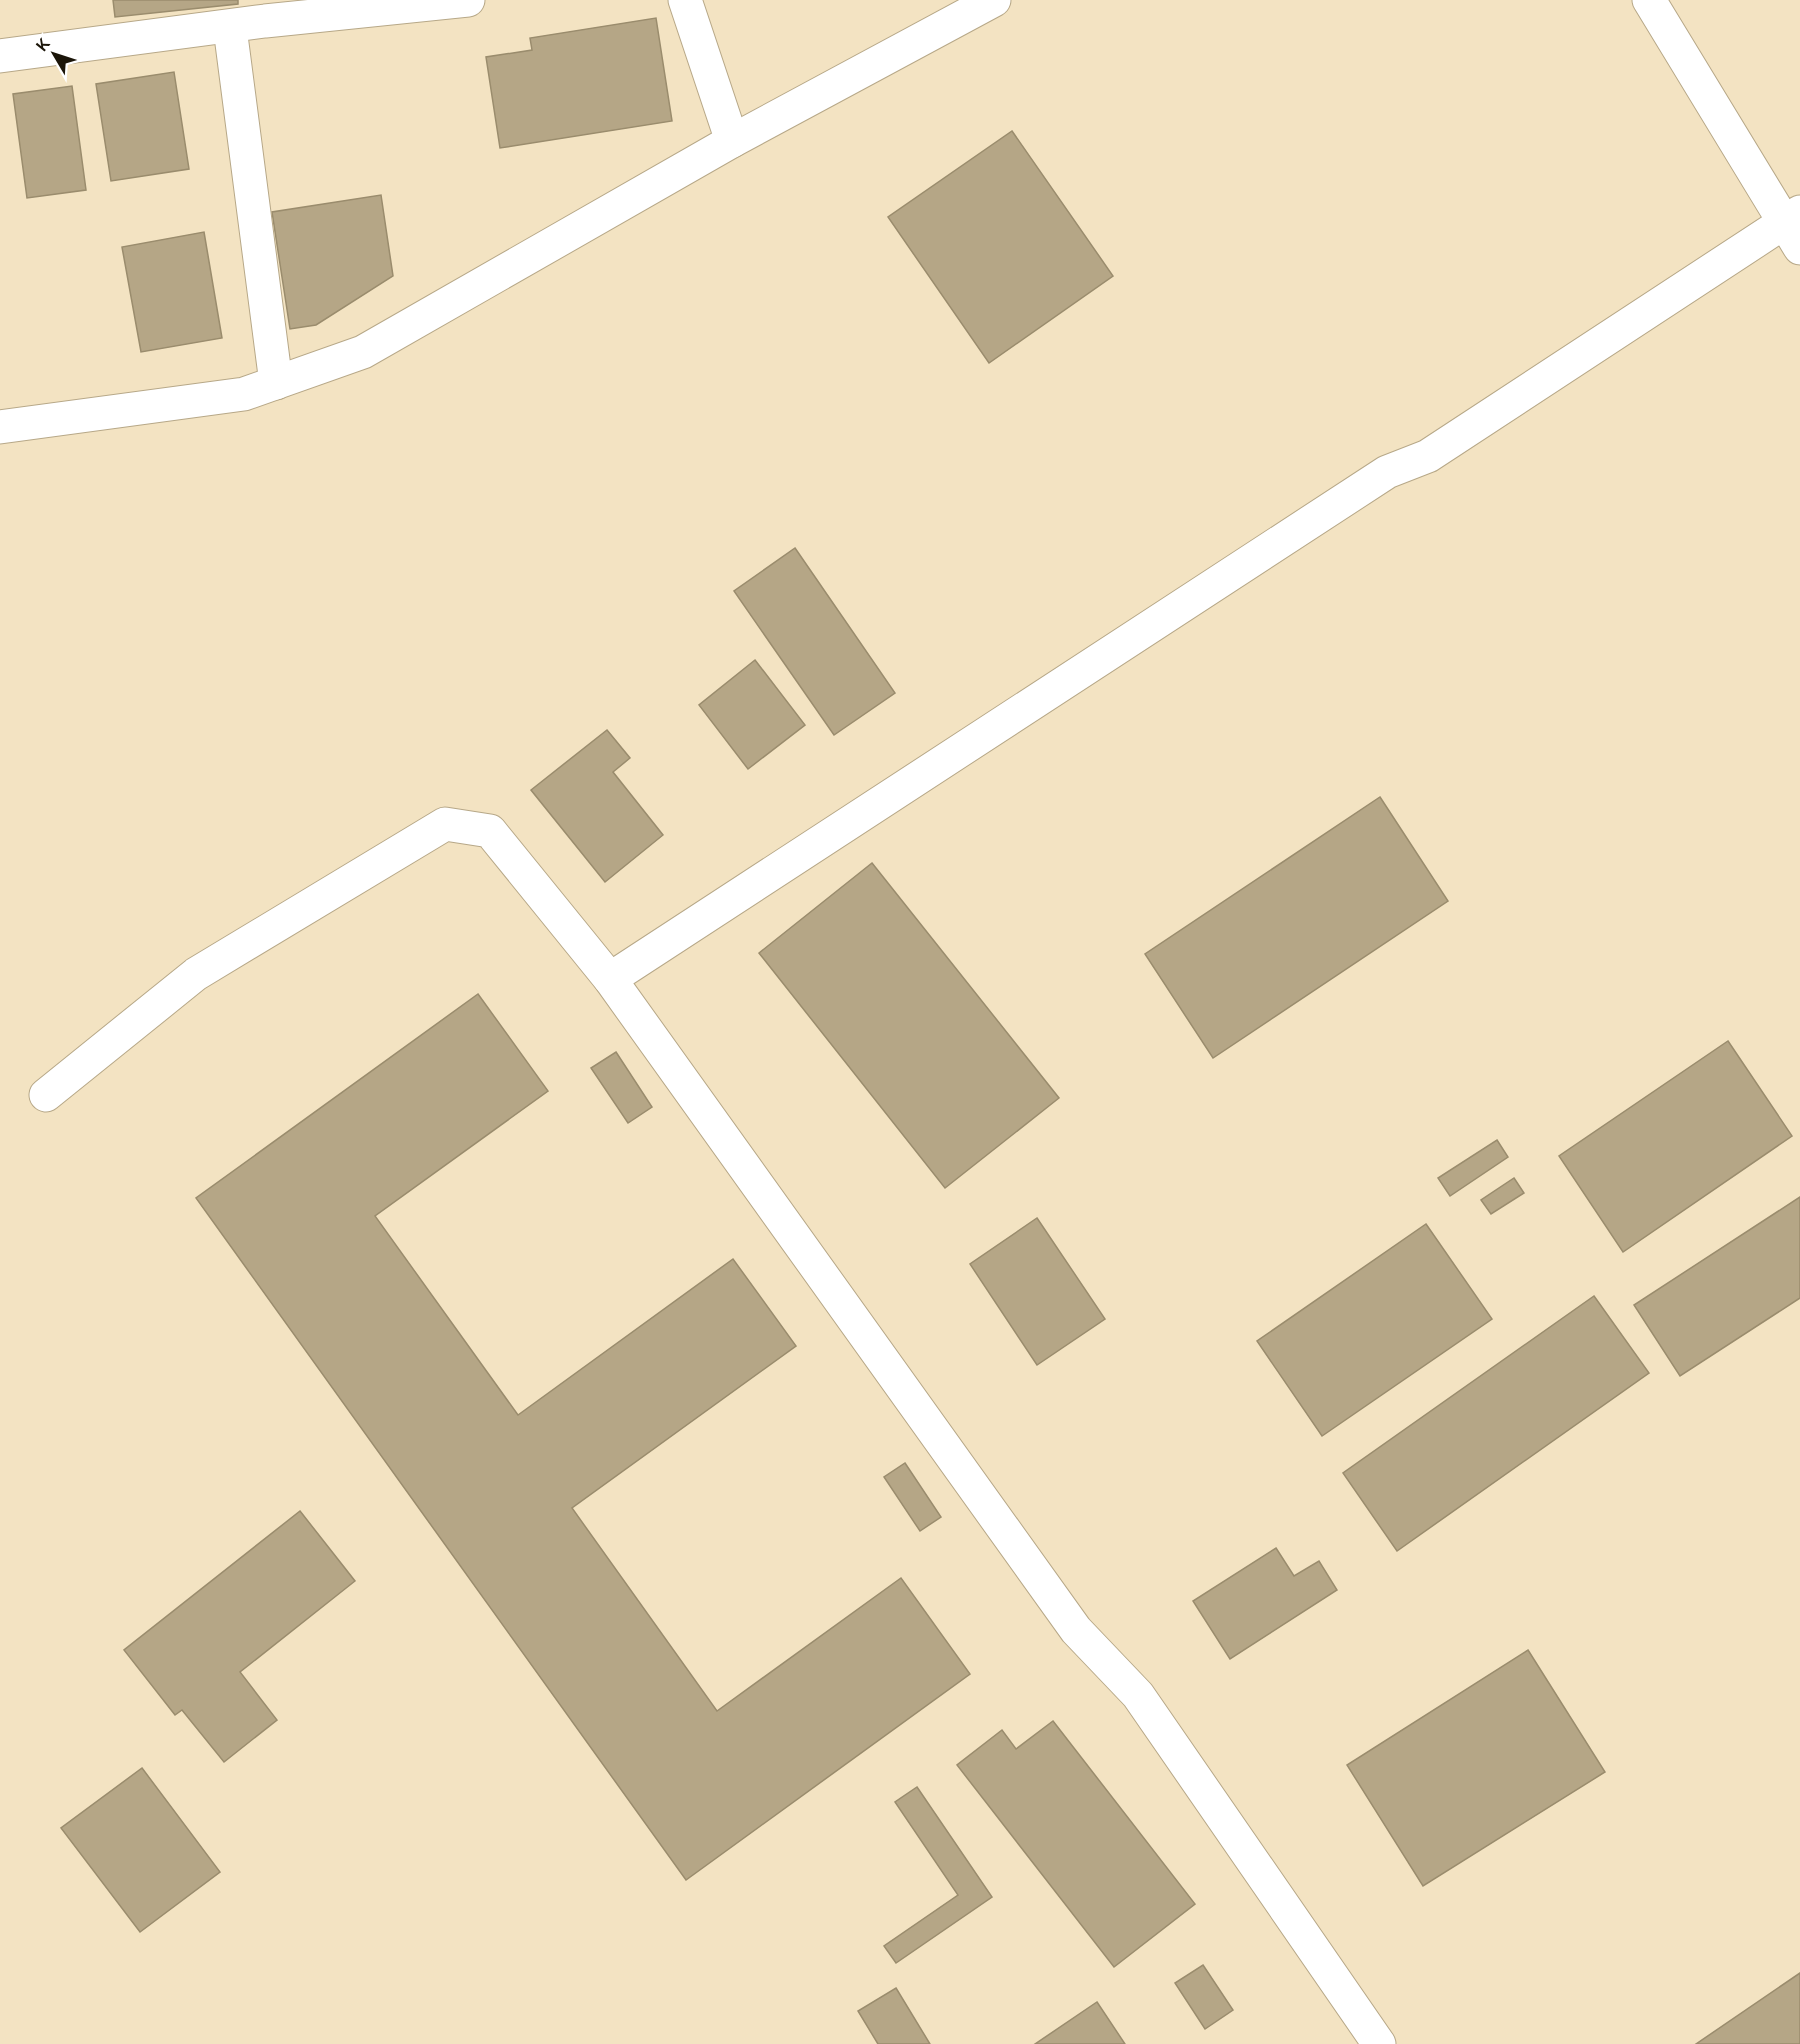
<svg xmlns="http://www.w3.org/2000/svg" width="1800" height="2044" font-family="Raleway,sans-serif">
<style>
.building{fill:#b5a686;stroke:#9a8c6d;stroke-width:1.5}
.lines{fill:none;stroke-linecap:round;stroke-linejoin:round}
.minor-casing{stroke:#b7a888;stroke-width:35}
.minor{stroke:#fff;stroke-width:33}
</style>
<rect width="100%" height="100%" fill="#f3e3c2"/>
<g class="building">
<polygon points="113,0 238,0 238,4 115,17"/>
<polygon points="656,18 672,121 500,148 486,57 532,50 530,38"/>
<polygon points="174,72 189,169 111,181 96,84"/>
<polygon points="72,86 86,190 27,198 13,94"/>
<polygon points="1012,131 1113,276 989,363 888,217"/>
<polygon points="381,195 393,276 316,325 290,329 272,212"/>
<polygon points="204,232 222,338 141,352 122,247"/>
<polygon points="795,548 895,693 834,735 734,591"/>
<polygon points="755,660 805,725 748,769 699,705"/>
<polygon points="607,730 630,758 613,772 663,835 605,882 531,790"/>
<polygon points="1380,797 1448,901 1213,1058 1145,954"/>
<polygon points="872,863 1059,1098 945,1188 759,953"/>
<polygon points="478,994 548,1091 375,1216 518,1415 733,1259 796,1346 572,1508 717,1711 901,1578 970,1674 686,1880 196,1198"/>
<polygon points="1728,1041 1792,1136 1623,1252 1559,1156"/>
<polygon points="616,1052 652,1107 628,1123 591,1068"/>
<polygon points="1497,1140 1508,1157 1450,1196 1438,1178"/>
<polygon points="1514,1178 1524,1193 1491,1214 1481,1200"/>
<polygon points="1800,1197 1800,1298 1680,1376 1634,1305"/>
<polygon points="1037,1218 1105,1319 1037,1365 970,1264"/>
<polygon points="1426,1224 1492,1319 1322,1436 1257,1341"/>
<polygon points="1594,1296 1649,1373 1397,1551 1343,1473"/>
<polygon points="905,1463 941,1517 920,1531 884,1477"/>
<polygon points="300,1511 355,1581 240,1672 277,1720 224,1762 182,1710 175,1715 124,1650"/>
<polygon points="1276,1548 1294,1576 1319,1561 1337,1590 1230,1659 1193,1601"/>
<polygon points="1528,1650 1605,1772 1423,1886 1347,1765"/>
<polygon points="1053,1721 1195,1904 1114,1967 957,1765 1002,1730 1016,1749"/>
<polygon points="142,1768 220,1872 140,1932 61,1828"/>
<polygon points="917,1787 992,1897 896,1963 884,1946 958,1895 895,1802"/>
<polygon points="1203,1965 1233,2010 1205,2029 1175,1983"/>
<polygon points="1800,1973 1800,2044 1696,2044"/>
<polygon points="896,1988 930,2044 878,2044 858,2011"/>
<polygon points="1097,2002 1125,2044 1035,2044"/>
</g>
<g class="lines">
<defs>
<g id="minor">
<polyline points="685,0 732,141"/>
<polyline points="1649,0 1800,248"/>
<polyline points="230,28 276,383"/>
<polyline points="0,56 265,21 468,0"/>
<polyline points="0,427 244,394 363,352 732,141 994,0"/>
<polyline points="610,979 1387,472 1428,456 1800,212"/>
<polyline points="46,1095 196,974 445,824 490,831 610,979 1076,1630 1138,1695 1379,2044"/>
</g>
</defs>
<use href="#minor" class="minor-casing"/>
<use href="#minor" class="minor"/>
</g>
<g transform="translate(54 54) rotate(309)" stroke="#ffffff" stroke-width="4.5" paint-order="stroke">
<path d="M0-4.5L10 22L0 15L-10 22Z" fill="#1b1509"/>
<text y="-9" font-size="16" font-weight="bold" text-anchor="middle" fill="#1b1509">K</text>
</g>
</svg>
